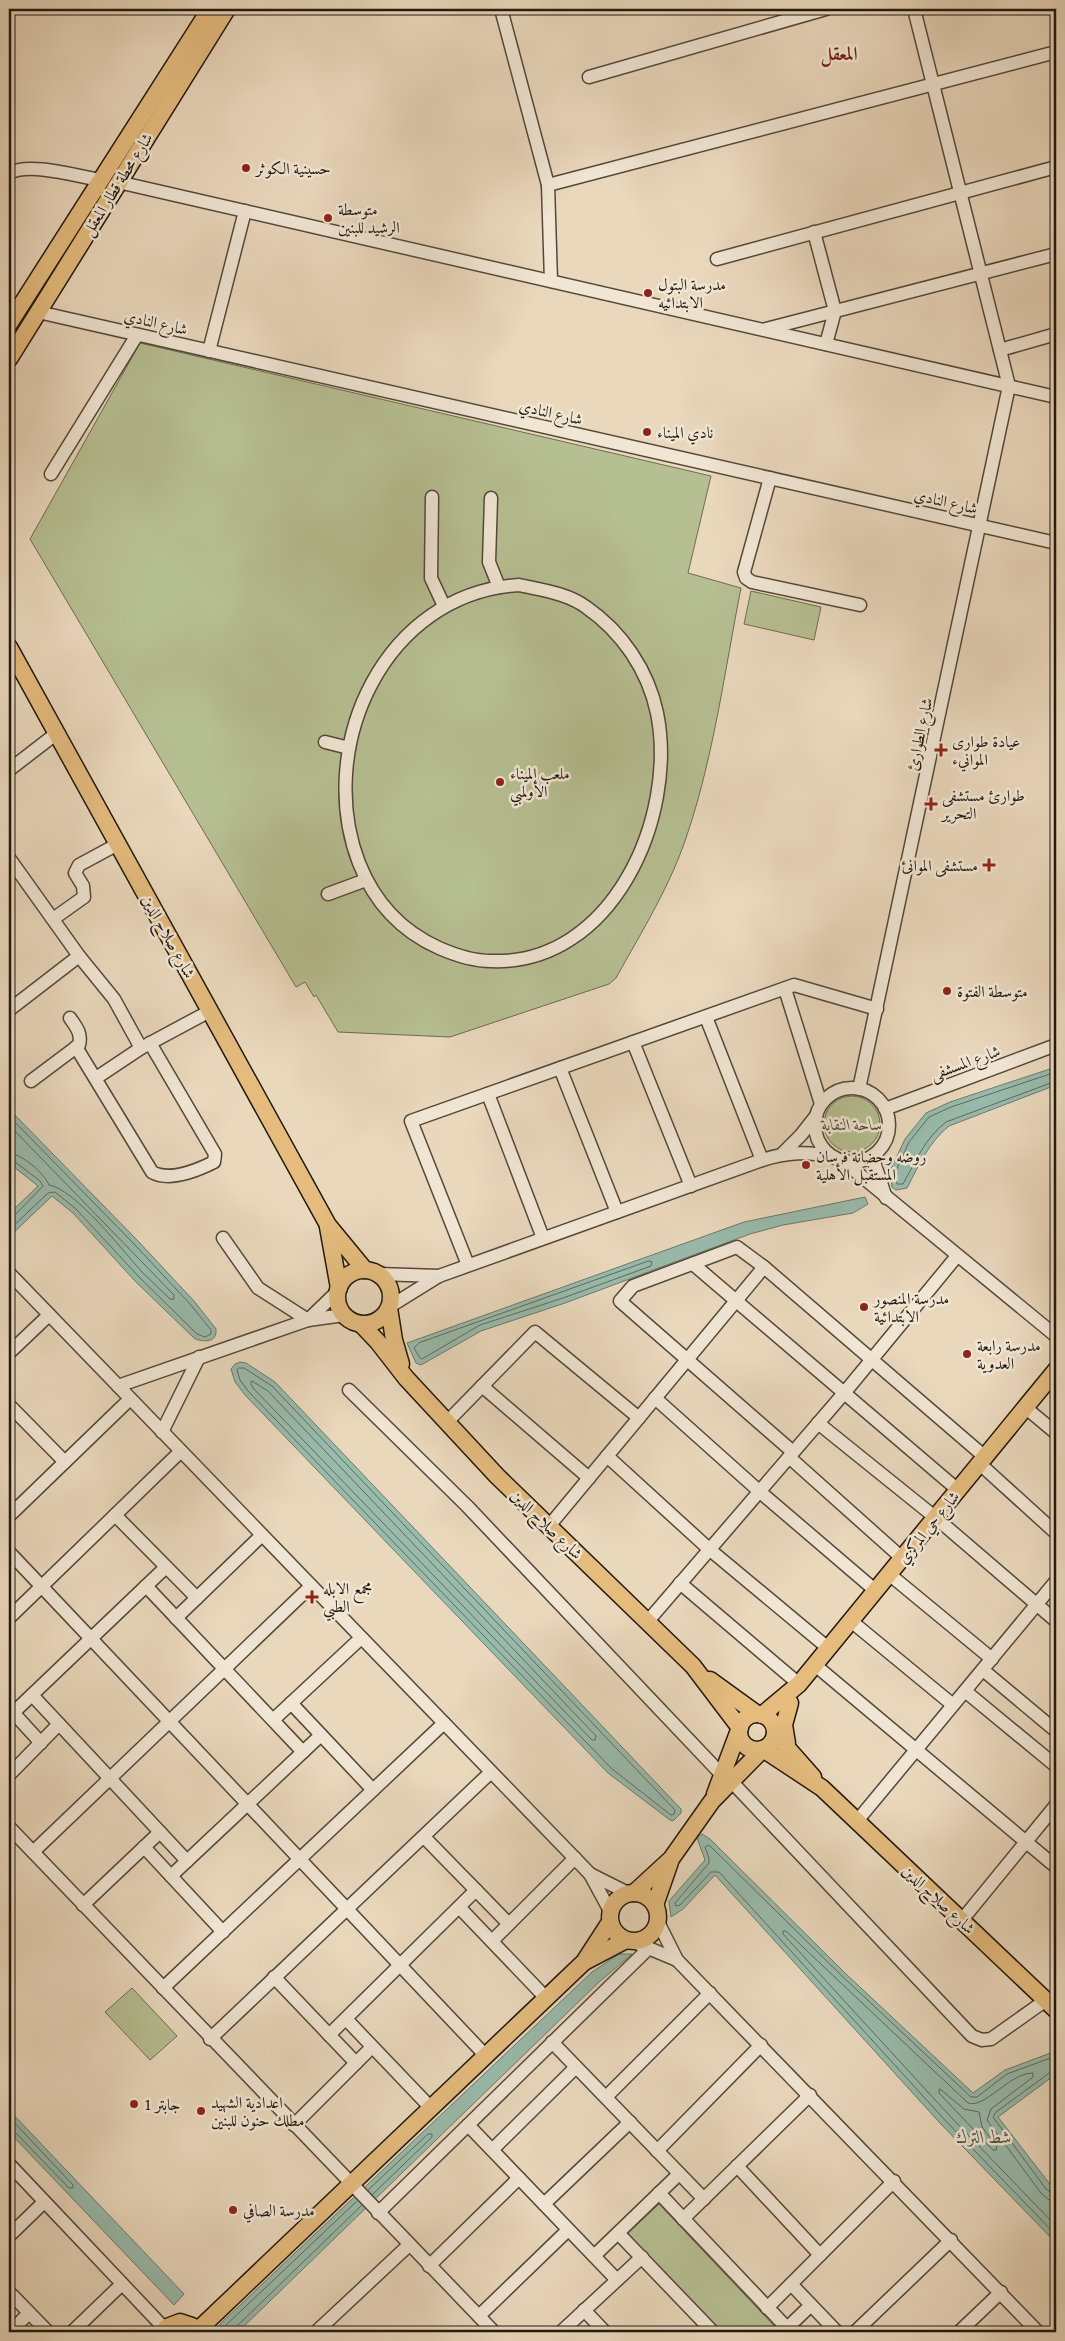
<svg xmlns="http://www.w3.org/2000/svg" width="1065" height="2341" font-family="'Gentium Book Plus',Amiri,serif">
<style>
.green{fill:#b6bf92;stroke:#6c6c50}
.water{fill:#99bbac;stroke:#697a6d}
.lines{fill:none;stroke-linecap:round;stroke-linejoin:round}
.shore{stroke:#5d6a5e;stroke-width:1}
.minor-casing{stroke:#53483a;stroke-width:15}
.major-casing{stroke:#21180f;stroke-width:19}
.minor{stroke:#f1e6d4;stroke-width:12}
.major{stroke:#e5bc7e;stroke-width:16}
.poi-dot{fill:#8f2418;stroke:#f1e6d4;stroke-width:2}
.labels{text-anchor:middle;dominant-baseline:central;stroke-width:5;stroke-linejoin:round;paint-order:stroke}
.poi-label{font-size:16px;fill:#21180f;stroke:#f1e6d4;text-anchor:start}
.street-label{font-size:16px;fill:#21180f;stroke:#f1e6d4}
.park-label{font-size:16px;font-style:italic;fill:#4e4a36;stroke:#f1e6d4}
.water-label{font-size:18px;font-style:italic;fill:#4b5146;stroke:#f1e6d4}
.quarter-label{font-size:19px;font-weight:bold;fill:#7a1f14;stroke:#f1e6d4}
</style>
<rect width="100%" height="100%" fill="#ead8bd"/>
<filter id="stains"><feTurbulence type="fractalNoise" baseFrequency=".004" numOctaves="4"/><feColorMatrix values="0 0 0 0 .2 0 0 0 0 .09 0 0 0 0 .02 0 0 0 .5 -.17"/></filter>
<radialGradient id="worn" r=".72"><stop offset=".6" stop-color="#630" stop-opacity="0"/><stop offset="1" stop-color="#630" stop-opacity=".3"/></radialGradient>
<g class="green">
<path d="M140 343 711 476 688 573 741 588C725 669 714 754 688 832 672 883 642 931 616 978L609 984 450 1037 338 1032 316 995 314 997 305 982 296 987 30 539Z"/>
<polygon points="751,591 821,607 814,640 744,624"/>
<circle cx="852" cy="1124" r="28"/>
<polygon points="132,1988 177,2036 150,2060 105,2012"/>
<polygon points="659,2204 776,2328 772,2332 720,2332 627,2234"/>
</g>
<g class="water">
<path d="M1056 1067V1085L949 1126C929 1142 919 1165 907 1188L896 1190 892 1187 890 1171 905 1139 926 1113 950 1102Z"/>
<path d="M9 1109 138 1241 194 1301 216 1329C217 1343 205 1342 195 1339L135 1281 73 1213 52 1196 9 1237V1214L38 1186 9 1163Z"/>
<polygon points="865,1197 868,1204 853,1213 783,1225 750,1234 565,1303 481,1331 421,1365 416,1363 407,1343 744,1222"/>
<polygon points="240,1362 246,1363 275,1382 681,1809 681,1813 673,1821 670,1820 608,1773 245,1395 235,1382 231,1369 235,1364"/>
<polygon points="702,1834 710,1839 845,1973 973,2093 1005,2070 1056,2051 1056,2074 998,2117 1056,2192 1056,2243 939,2122 715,1875 683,1909 671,1917 669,1901 705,1860 697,1838"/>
<polygon points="619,1954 632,1954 598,1983 238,2332 220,2332 220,2324 592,1972"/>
<polygon points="9,2110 184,2294 174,2305 9,2132"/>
</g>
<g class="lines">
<g class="shore">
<path d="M1056 1072 951 1107 929 1117 909 1142 895 1173 897 1184H903C916 1161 925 1138 946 1122L1056 1081"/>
<polyline points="9,1116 135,1245 190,1304 211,1330 211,1334 205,1337 197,1334 139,1277 76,1209 55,1192 48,1193 9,1230"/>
<path d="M9 1125 174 1295V1299H170C161 1290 151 1281 142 1272 123 1251 75 1189 49 1185 44 1173 22 1154 9 1153"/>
<polyline points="9,1160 14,1161 40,1181 43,1186 14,1216 9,1217"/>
<polygon points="649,1261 652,1262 651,1266 563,1298 480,1325 422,1359 420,1358 414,1348 419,1343"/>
<polygon points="239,1368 244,1368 272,1386 675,1810 674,1814 671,1815 612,1769 249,1392 240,1380 237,1370"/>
<polygon points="252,1381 268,1391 596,1736 595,1740 592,1740 253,1388 251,1384"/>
<polyline points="1056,2056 1007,2074 977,2097 971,2097 842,1976 709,1845 705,1847 709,1858 709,1863 675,1903 676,1906 680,1905 711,1872 719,1872 943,2118 1056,2235"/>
<polyline points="1056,2070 1052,2071 996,2112 993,2117 1046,2189 1056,2195"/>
<polygon points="940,2089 964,2109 979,2112 982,2127 997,2147 996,2150 993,2150 939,2093"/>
<polyline points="9,2117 73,2185 73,2188 69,2188 14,2131 9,2129"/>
<polyline points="368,2190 428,2134 432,2134 432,2137 372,2195"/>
<path d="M1056 2201 1049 2200 1041 2193 987 2120 991 2109 1033 2077V2073C1009 2073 985 2109 968 2103L786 1931H783V1934L948 2114 1056 2226"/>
<polyline points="225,2332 226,2325 357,2201"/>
<polyline points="235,2332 237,2326 362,2205"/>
</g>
<defs>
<g id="minor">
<polyline points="501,9 548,185 551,281"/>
<polyline points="589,77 826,9"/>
<path d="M9 173C31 162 76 176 100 180"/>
<polyline points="118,182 1056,397"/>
<polyline points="548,185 1056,52"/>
<polyline points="814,232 835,311 826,344"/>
<polyline points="717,259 1056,167"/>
<polyline points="38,312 1056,543"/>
<polyline points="766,329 1056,254"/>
<polyline points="1000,350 1056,334"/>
<polyline points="209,351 245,211"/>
<polyline points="51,474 137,335"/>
<polyline points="770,478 744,572 746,578 752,582 860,605"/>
<polyline points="432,497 431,578 444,606"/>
<polyline points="491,498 489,562 499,587"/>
<path d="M519 585C541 590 567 593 586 607 622 632 648 670 657 713 678 817 612 966 491 961 473 961 455 955 439 948 401 931 374 901 359 863 314 746 385 593 519 585Z"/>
<polyline points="325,742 349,748"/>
<polyline points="9,770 57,733"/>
<polyline points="9,858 79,956 114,999 141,1048"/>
<polyline points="328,894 366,880"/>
<polyline points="53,919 84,897 83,886 75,873 79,865 118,844"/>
<polyline points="785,989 821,1104"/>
<polyline points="9,1010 79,956"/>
<polyline points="706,1017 762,1160"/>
<polyline points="633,1042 691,1186"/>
<path d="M76 1047 152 1172C169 1182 198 1170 214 1162L215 1154 150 1043"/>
<polyline points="560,1068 617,1212"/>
<polyline points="96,1078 141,1048 210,1011"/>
<path d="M31 1081 79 1045C82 1033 76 1027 70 1018"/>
<circle cx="852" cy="1125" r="37"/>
<polyline points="859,1089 1009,386 914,9"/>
<polyline points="488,1094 543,1238"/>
<polyline points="885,1109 1056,1045"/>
<polyline points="783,1153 801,1135 816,1116"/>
<polyline points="872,1156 886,1198"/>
<polyline points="843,1161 1056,1336"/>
<polyline points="223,1238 258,1288 308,1320"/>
<polyline points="693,1264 958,1490"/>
<polyline points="468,1265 411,1121 794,985 877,1009"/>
<polyline points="9,1273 590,1874 610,1911"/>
<polyline points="378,1274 439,1276"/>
<path d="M389 1307 439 1276 762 1160C787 1152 808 1151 834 1157"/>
<polyline points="308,1320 338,1291"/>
<polyline points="9,1353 49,1315"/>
<polyline points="118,1386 308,1320 344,1315"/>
<polyline points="482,1386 589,1478"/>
<polyline points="349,1390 467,1506 722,1775"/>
<polyline points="655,1398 759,1491 876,1591"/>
<polyline points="9,1405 65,1462"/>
<polyline points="1026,1408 1056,1433"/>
<polyline points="447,1422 535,1332 639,1418"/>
<polyline points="818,1423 936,1518 1056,1621"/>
<polyline points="162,1432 199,1357"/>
<polyline points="793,1452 620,1301 633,1286 737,1247 764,1267 985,1457"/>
<polyline points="607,1456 709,1549 828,1648"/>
<polyline points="789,1457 902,1558"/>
<polyline points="980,1464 1056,1533"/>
<polyline points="115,1515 197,1598"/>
<polyline points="9,1516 130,1399"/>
<polyline points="549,1526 764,1267"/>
<polyline points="9,1552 486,2056"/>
<polyline points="889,1574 992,1659"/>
<polyline points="680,1583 799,1684"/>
<polyline points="146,1586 303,1752"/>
<polyline points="9,1618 181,1451"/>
<polyline points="176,1618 262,1535"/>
<polyline points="648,1621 845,1392 957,1256"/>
<polyline points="851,1621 953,1705"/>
<polyline points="815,1665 1056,1867"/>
<polyline points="983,1670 1056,1731"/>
<polyline points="965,1691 1056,1766"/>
<polyline points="32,1695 187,1861"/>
<polyline points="291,1703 373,1790"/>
<polyline points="9,1708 41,1743"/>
<polyline points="13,1713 166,1567"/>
<polyline points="273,1720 361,1638"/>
<polyline points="9,1775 59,1724"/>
<polyline points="731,1781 972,2036 982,2040 991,2039 1046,2000"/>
<polyline points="857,1821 1056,1581"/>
<polyline points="9,1827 494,2332"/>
<polyline points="424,1837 509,1924"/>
<polyline points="144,1847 223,1932"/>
<polyline points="33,1852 311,1586"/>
<polyline points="590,1874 628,1893"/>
<polyline points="171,1876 321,1735"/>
<polyline points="83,1905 160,1832"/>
<polyline points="459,1907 546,1998"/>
<polyline points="962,1920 1056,1805"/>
<polyline points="658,1922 677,1960 1038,2332"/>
<polyline points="492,1941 575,1858"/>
<polyline points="634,1942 677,1960"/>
<polyline points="274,1977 356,2063"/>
<polyline points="163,1988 444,1723"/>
<polyline points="346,2019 431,2108"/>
<polyline points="329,2035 476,1890"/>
<polyline points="210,2039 491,1772"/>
<polyline points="552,2042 704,2199"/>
<polyline points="606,2097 710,1993"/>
<polyline points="294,2125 372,2047"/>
<polyline points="468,2125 617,2280"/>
<polyline points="492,2150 576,2067"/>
<polyline points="657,2151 761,2045"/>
<polyline points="9,2164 165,2329"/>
<polyline points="737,2166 820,2255"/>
<polyline points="659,2193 787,2328"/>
<polyline points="544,2204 630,2122"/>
<polyline points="378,2213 649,1948"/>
<polyline points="683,2219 810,2095"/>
<polyline points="618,2233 713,2332"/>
<polyline points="9,2236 44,2202"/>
<polyline points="594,2256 679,2174"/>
<polyline points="429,2266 519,2178"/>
<polyline points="791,2284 837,2332"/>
<polyline points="9,2292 48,2332"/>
<polyline points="767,2308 894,2181"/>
<polyline points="584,2310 605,2332"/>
<polyline points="479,2316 568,2230"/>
<polyline points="10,2332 29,2313"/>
<polyline points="72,2332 122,2284"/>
<polyline points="316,2332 409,2245"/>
<polyline points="561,2332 642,2257"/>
<polyline points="783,2332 811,2305"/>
<polyline points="855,2332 951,2240"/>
<polyline points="959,2332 1001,2292"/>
</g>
<g id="major">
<polyline points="9,324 210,9"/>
<polyline points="9,359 227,9"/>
<polyline points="9,647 328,1225 365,1270"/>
<polyline points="328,1227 339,1288"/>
<circle cx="364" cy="1297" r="27"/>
<polyline points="389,1308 394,1340 401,1364"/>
<polyline points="361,1324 378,1342 406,1378 497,1476 693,1666 740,1728"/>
<polyline points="710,1680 757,1714"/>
<circle cx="757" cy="1732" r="18"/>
<polyline points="762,1715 799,1684 1056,1370"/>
<polyline points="775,1734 813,1777"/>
<polyline points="787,1743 784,1725 790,1703"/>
<polyline points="715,1794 739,1730"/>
<circle cx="634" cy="1917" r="24"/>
<polyline points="634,1893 671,1859 712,1801 763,1749 822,1788 1056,2010"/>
<polyline points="655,1905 670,1862"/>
<polyline points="586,1961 626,1940"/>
<polyline points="197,2331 584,1962 610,1922"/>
<polyline points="163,2332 167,2327 180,2322 192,2326 197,2332"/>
</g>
</defs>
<use href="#minor" class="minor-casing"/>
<use href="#major" class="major-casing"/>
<use href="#minor" class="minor"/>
<use href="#major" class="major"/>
</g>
<g class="poi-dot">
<circle cx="246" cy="168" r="5"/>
<circle cx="328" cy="218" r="5"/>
<circle cx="648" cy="293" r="5"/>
<circle cx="647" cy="432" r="5"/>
<path d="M938.5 742.5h5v5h5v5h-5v5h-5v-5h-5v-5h5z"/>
<circle cx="500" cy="782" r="5"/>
<path d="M928.5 796.5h5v5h5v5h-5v5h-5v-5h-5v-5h5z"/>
<path d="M986.5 857.5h5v5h5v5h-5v5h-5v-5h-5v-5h5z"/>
<circle cx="947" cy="991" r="5"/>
<circle cx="806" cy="1165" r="5"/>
<circle cx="864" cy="1307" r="5"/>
<circle cx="967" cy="1354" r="5"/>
<path d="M309.5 1589.5h5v5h5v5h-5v5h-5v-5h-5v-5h5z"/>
<circle cx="134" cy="2104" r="5"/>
<circle cx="201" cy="2111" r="5"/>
<circle cx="233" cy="2210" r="5"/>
</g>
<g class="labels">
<g class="poi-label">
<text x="256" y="168">حسينية الكوثر</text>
<text x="338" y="209">متوسطة<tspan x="338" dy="18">الرشيد للبنين</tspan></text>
<text x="658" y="284">مدرسة البتول<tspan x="658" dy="18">الابتدائيه</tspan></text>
<text x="657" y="432">نادي الميناء</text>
<text x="952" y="741">عيادة طوارى<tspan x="952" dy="18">الموانيء</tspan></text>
<text x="510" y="773">ملعب الميناء<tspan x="510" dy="18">الأولمبي</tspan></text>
<text x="942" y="795">طوارئ مستشفى<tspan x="942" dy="18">التحرير</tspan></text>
<text x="978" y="865" text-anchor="end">مستشفى الموانئ</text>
<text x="957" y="991">متوسطة الفتوة</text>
<text x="816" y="1156">روضه وحضانة فرسان<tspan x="816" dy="18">المستقبل الأهلية</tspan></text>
<text x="874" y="1298">مدرسة المنصور<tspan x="874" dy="18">الابتدائية</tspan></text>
<text x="977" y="1345">مدرسة رابعة<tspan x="977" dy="18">العدوية</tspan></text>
<text x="323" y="1588">مجمع الابله<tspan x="323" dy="18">الطبي</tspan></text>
<text x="211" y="2102">اعدادية الشهيد<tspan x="211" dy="18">مطلك حنون للبنين</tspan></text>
<text x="144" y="2104">جابتر 1</text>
<text x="243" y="2210">مدرسة الصافي</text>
</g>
<g class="street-label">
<text transform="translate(117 184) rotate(-58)">شارع محطة قطار المعقل</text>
<text transform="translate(156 322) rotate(13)">شارع النادي</text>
<text transform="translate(551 412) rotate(13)">شارع النادي</text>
<text transform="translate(946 501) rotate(13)">شارع النادي</text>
<text transform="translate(919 734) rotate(-78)">شارع الطوارئ</text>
<text transform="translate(169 936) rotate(61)">شارع صلاح الدين</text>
<text transform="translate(965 1062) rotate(-20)">شارع المسشفى</text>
<text transform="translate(547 1524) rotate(44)">شارع صلاح الدين</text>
<text transform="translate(928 1527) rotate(-51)">شارع حي المركزي</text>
<text transform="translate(939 1899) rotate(43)">شارع صلاح الدين</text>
</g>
<g class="park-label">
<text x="852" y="1124">ساحة النقابة</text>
</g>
<g class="water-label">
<text x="984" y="2136">شط الترك</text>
</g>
<g class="quarter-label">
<text x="839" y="53">المعقل</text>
</g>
</g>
<rect width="1065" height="2341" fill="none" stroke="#ead8bd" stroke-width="30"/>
<rect x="10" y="10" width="1045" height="2321" fill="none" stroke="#21180f" stroke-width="2.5"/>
<rect x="15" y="15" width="1035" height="2311" fill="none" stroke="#21180f"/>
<rect width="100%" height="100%" filter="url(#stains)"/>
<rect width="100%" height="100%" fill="url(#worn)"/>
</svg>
